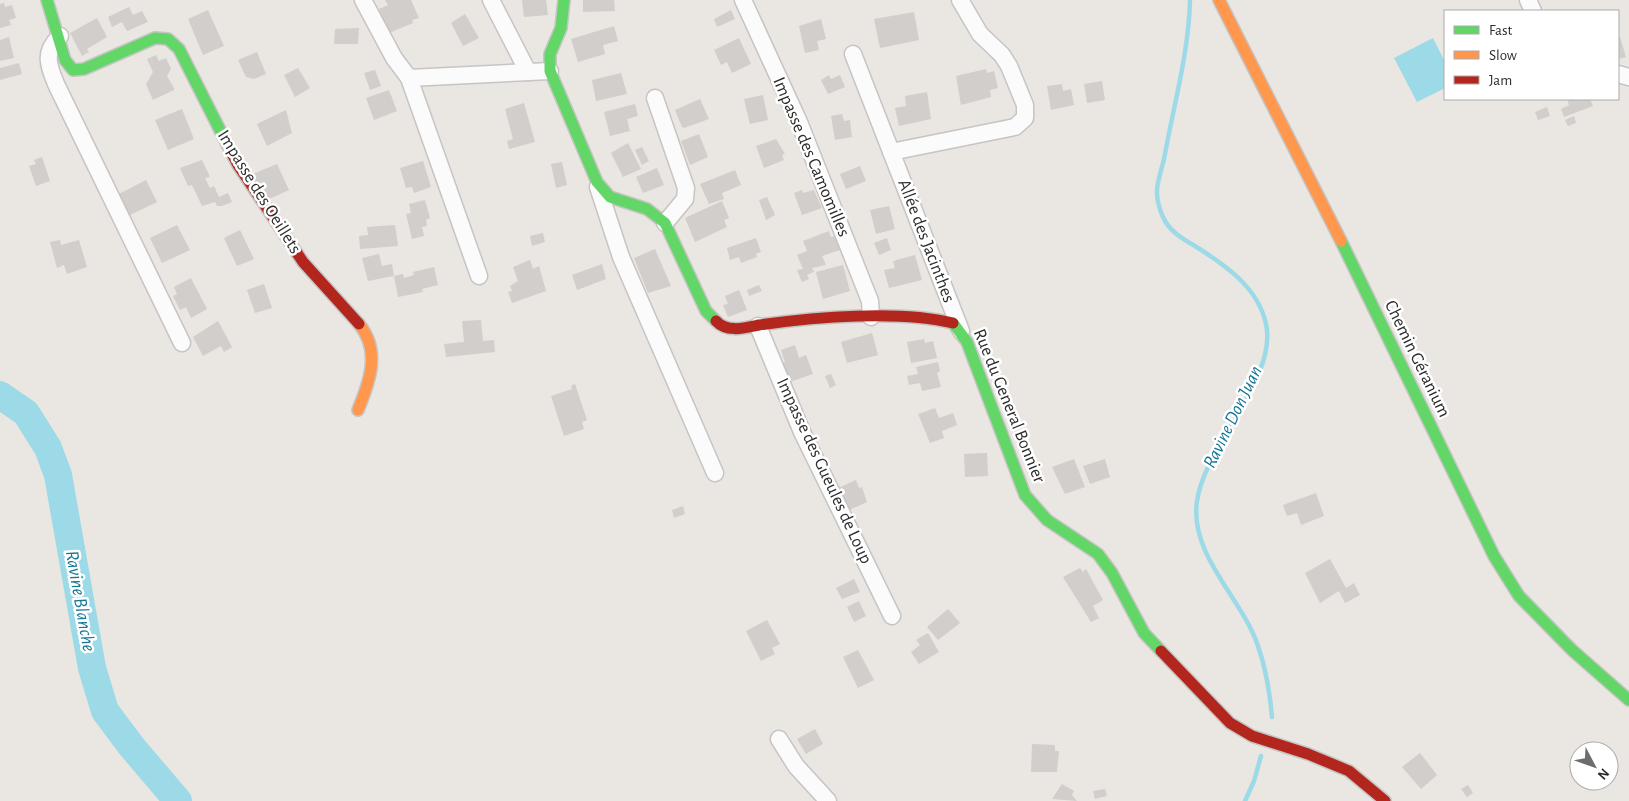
<svg xmlns="http://www.w3.org/2000/svg" width="1629" height="801" font-family="'Alegreya Sans',sans-serif">
<style>
.water{fill:#9bdae6}
.lines{fill:none;stroke-linecap:round;stroke-linejoin:round}
.stream{stroke:#9bdae6;stroke-width:4.5}
.river{stroke:#9bdae6;stroke-width:28}
.building{fill:#d1cecb}
.street-casing{stroke:#c6c4c4;stroke-width:19}
.fast-casing{stroke:#c6c4c4;stroke-width:14}
.slow-casing{stroke:#c6c4c4;stroke-width:14}
.jam-casing{stroke:#c6c4c4;stroke-width:14}
.street{stroke:#fcfbfb;stroke-width:16}
.fast{stroke:#63d668;stroke-width:11}
.slow{stroke:#ff974d;stroke-width:11}
.jam{stroke:#b3261e;stroke-width:11}
.labels{text-anchor:middle;dominant-baseline:central;stroke-width:5;stroke-linejoin:round;paint-order:stroke}
.street-label{font-size:18px;fill:#2c2c2c;stroke:#fff}
.water-label{font-size:19px;font-style:italic;fill:#157696;stroke:#fff}
</style>
<rect width="100%" height="100%" fill="#eae6e2"/>
<polygon class="water" points="1433,38 1445,62 1445,88 1417,102 1394,58"/>
<g class="lines">
<g class="stream">
<path d="M1190 0C1189 51 1174 104 1165 154 1163 167 1156 182 1157 194 1157 200 1160 211 1163 217 1169 231 1183 239 1195 246 1225 265 1258 287 1266 324 1278 378 1205 445 1197 501 1189 555 1242 598 1258 646 1266 669 1270 694 1272 717"/>
<polyline points="1245,801 1254,781 1261,756"/>
</g>
<polyline class="river" points="0,395 26,413 48,448 58,475 92,668 105,711 132,747 178,801"/>
</g>
<g class="building">
<polygon points="385,0 411,0 419,18 412,20 413,23 389,33 379,9 388,5"/>
<polygon points="522,0 546,0 548,15 524,17"/>
<polygon points="583,0 614,0 615,11 583,12"/>
<polygon points="4,3 5,7 12,5 16,18 9,20 11,25 0,28 0,4"/>
<polygon points="129,7 133,15 142,11 148,22 127,31 122,22 112,27 108,17"/>
<polygon points="208,10 224,46 203,55 188,19"/>
<polygon points="731,10 735,19 717,27 714,19"/>
<polygon points="914,12 919,40 880,48 874,19"/>
<polygon points="465,14 479,38 463,46 451,23"/>
<polygon points="97,18 107,37 87,49 89,52 82,56 70,33"/>
<polygon points="821,19 826,39 817,41 819,50 805,53 799,26"/>
<polygon points="614,26 618,41 603,45 605,54 578,62 571,39"/>
<polygon points="359,28 358,44 334,44 335,29"/>
<polygon points="9,37 14,58 0,61 0,40"/>
<polygon points="1618,37 1620,37 1626,57 1618,59"/>
<polygon points="739,38 751,64 732,73 727,62 721,65 714,50"/>
<polygon points="257,52 266,74 254,79 246,77 238,60"/>
<polygon points="156,55 159,61 166,58 171,69 167,76 174,88 174,90 153,100 146,84 153,72 147,59"/>
<polygon points="19,63 22,74 0,80 0,68"/>
<polygon points="298,68 310,88 295,97 284,75"/>
<polygon points="986,69 987,73 994,71 998,88 990,90 991,97 961,105 956,76"/>
<polygon points="375,70 381,86 370,90 364,73"/>
<polygon points="621,73 627,94 596,101 592,80"/>
<polygon points="829,75 831,79 840,75 845,87 828,94 821,80"/>
<polygon points="1102,81 1105,100 1087,103 1084,84"/>
<polygon points="1062,84 1063,91 1071,89 1074,105 1051,110 1047,86"/>
<polygon points="389,90 397,111 374,120 366,98"/>
<polygon points="927,92 931,119 899,126 895,108 906,106 905,96"/>
<polygon points="763,95 768,120 750,124 744,99"/>
<polygon points="700,99 709,119 684,128 682,127 675,110"/>
<polygon points="1567,99 1590,99 1593,106 1564,117 1561,109 1569,105"/>
<polygon points="524,103 535,142 509,149 507,141 513,139 505,109"/>
<polygon points="635,104 638,116 627,119 630,131 610,136 604,112"/>
<polygon points="1547,107 1550,116 1538,120 1535,112"/>
<polygon points="182,109 194,139 168,150 155,120"/>
<polygon points="286,110 292,133 267,146 257,124"/>
<polygon points="842,114 844,121 850,120 852,137 835,140 831,116"/>
<polygon points="1574,116 1576,123 1568,126 1565,120"/>
<polygon points="699,134 708,157 690,165 681,141"/>
<polygon points="776,139 785,154 782,155 784,160 764,168 756,146"/>
<polygon points="628,143 641,169 623,177 611,153"/>
<polygon points="642,147 649,161 642,165 635,150"/>
<polygon points="42,157 50,181 36,186 29,166 36,164 34,160"/>
<polygon points="202,160 210,177 205,178 210,188 214,186 219,197 228,193 232,202 222,206 217,206 215,202 202,206 192,185 188,186 180,168"/>
<polygon points="423,161 431,187 414,193 412,187 406,188 400,168"/>
<polygon points="562,162 567,185 556,188 551,164"/>
<polygon points="277,164 289,190 265,201 253,174"/>
<polygon points="860,166 866,181 846,189 840,174"/>
<polygon points="657,168 664,185 643,193 636,177"/>
<polygon points="735,170 741,185 722,193 724,199 709,204 700,184"/>
<polygon points="146,180 157,202 128,216 117,195"/>
<polygon points="802,190 803,193 814,190 822,208 802,215 794,193"/>
<polygon points="767,197 775,215 766,220 759,200"/>
<polygon points="425,200 430,218 426,220 427,226 422,227 424,236 412,239 406,214 411,213 409,204"/>
<polygon points="722,201 729,218 724,220 727,227 695,242 685,218"/>
<polygon points="889,206 895,229 876,234 870,210"/>
<polygon points="177,225 190,250 162,263 150,238"/>
<polygon points="395,225 398,246 360,249 359,236 368,235 367,227"/>
<polygon points="240,230 254,259 237,266 224,238"/>
<polygon points="829,231 831,237 835,236 840,250 822,256 826,265 812,268 814,272 807,275 809,279 802,282 797,270 803,269 797,255 807,251 803,241"/>
<polygon points="543,233 545,242 532,246 530,236"/>
<polygon points="756,238 761,252 756,254 757,257 741,263 739,257 730,260 727,248"/>
<polygon points="887,238 891,250 879,255 874,243"/>
<polygon points="60,240 61,245 79,240 87,267 67,274 64,265 57,268 50,242"/>
<polygon points="655,249 671,286 648,293 634,258"/>
<polygon points="379,254 382,266 392,264 394,276 368,281 362,258"/>
<polygon points="915,255 922,280 889,288 884,270 895,268 893,261"/>
<polygon points="530,260 533,269 539,266 546,291 512,303 508,292 512,291 510,286 518,281 513,267"/>
<polygon points="602,264 606,279 577,290 572,275"/>
<polygon points="843,265 850,291 823,299 816,272"/>
<polygon points="434,267 438,285 422,289 423,292 398,297 394,276 403,274 404,278 414,275 413,272"/>
<polygon points="191,278 207,309 191,318 186,307 180,310 173,296 177,294 174,287"/>
<polygon points="264,284 272,308 255,313 247,290"/>
<polygon points="759,285 762,291 749,296 747,290"/>
<polygon points="739,290 747,310 728,317 723,305 728,304 725,296"/>
<polygon points="481,320 483,341 494,340 495,352 446,357 444,344 464,342 462,321"/>
<polygon points="218,321 232,347 224,352 221,346 203,356 193,337"/>
<polygon points="872,333 878,355 847,363 841,342"/>
<polygon points="924,339 925,343 933,341 937,358 911,363 907,342"/>
<polygon points="795,345 799,358 806,355 813,374 784,384 777,365 785,362 781,350"/>
<polygon points="938,362 940,371 937,373 941,387 922,391 920,383 909,385 907,376 918,374 916,367"/>
<polygon points="831,374 836,385 830,388 825,376"/>
<polygon points="575,384 587,420 582,422 584,429 564,436 551,396 572,389 571,386"/>
<polygon points="935,408 939,418 953,413 957,425 942,431 944,438 930,443 918,414"/>
<polygon points="983,453 987,453 988,476 965,477 964,454"/>
<polygon points="1074,459 1085,487 1065,494 1052,467"/>
<polygon points="1105,459 1110,477 1090,484 1083,466"/>
<polygon points="856,480 859,488 862,487 867,502 847,511 838,488"/>
<polygon points="1316,493 1324,516 1301,525 1297,513 1287,516 1283,505"/>
<polygon points="683,506 685,514 674,518 672,510"/>
<polygon points="1330,559 1346,588 1354,583 1360,595 1345,603 1339,591 1320,603 1305,573"/>
<polygon points="1080,568 1083,572 1086,569 1103,600 1093,606 1099,618 1091,622 1063,577"/>
<polygon points="854,579 860,592 842,599 836,588"/>
<polygon points="859,601 866,616 854,622 847,607"/>
<polygon points="948,609 960,623 938,640 927,627"/>
<polygon points="767,620 780,644 772,648 775,654 761,661 746,631"/>
<polygon points="928,633 939,652 919,664 911,652 920,645 916,640"/>
<polygon points="858,650 874,680 858,688 843,657"/>
<polygon points="815,729 823,744 806,754 797,739"/>
<polygon points="1032,744 1055,745 1055,751 1059,751 1057,772 1031,772"/>
<polygon points="1420,753 1437,775 1421,789 1402,767"/>
<polygon points="1062,784 1074,791 1072,795 1077,801 1052,799"/>
<polygon points="1468,785 1473,793 1467,797 1461,789"/>
<polygon points="1105,789 1107,796 1095,799 1093,791"/>
</g>
<g class="lines">
<defs>
<g id="street">
<polyline points="363,0 394,58 409,78 550,71"/>
<polyline points="491,0 528,72"/>
<polyline points="743,0 799,122 870,301 871,317"/>
<polyline points="1528,0 1533,11"/>
<path d="M60 36C43 53 48 64 56 84L182 343"/>
<polyline points="853,54 961,331"/>
<polyline points="1618,74 1629,77"/>
<polyline points="409,78 479,276"/>
<polyline points="655,98 686,188 685,199 665,223"/>
<polyline points="891,152 1015,127 1025,118 1025,105 1009,66 1002,55 980,34 960,0"/>
<polyline points="598,187 621,257 715,473"/>
<polyline points="758,326 802,432 892,616"/>
<polyline points="779,739 796,766 828,801"/>
</g>
<g id="fast">
<polyline points="47,0 65,60 73,70 84,69 155,38 168,39 179,49 227,144"/>
<polyline points="564,0 561,28 550,54 550,71 597,182 610,197 647,209 665,223 706,311 716,321"/>
<polyline points="1341,241 1494,556 1519,596 1572,650 1629,700"/>
<polyline points="953,323 967,342 1025,495 1047,520 1098,554 1112,573 1144,633 1161,651"/>
</g>
<g id="slow">
<polyline points="1219,0 1341,241"/>
<path d="M358 410C370 381 381 351 359 324"/>
</g>
<g id="jam">
<polyline points="227,144 238,165 303,262 359,324"/>
<path d="M716 321C727 333 745 328 759 325 815 317 899 310 953 323"/>
<polyline points="1161,651 1230,723 1252,736 1308,754 1349,771 1385,801"/>
</g>
</defs>
<use href="#street" class="street-casing"/>
<use href="#fast" class="fast-casing"/>
<use href="#slow" class="slow-casing"/>
<use href="#jam" class="jam-casing"/>
<use href="#street" class="street"/>
<use href="#fast" class="fast"/>
<use href="#slow" class="slow"/>
<use href="#jam" class="jam"/>
</g>
<g class="labels">
<g class="street-label">
<text transform="translate(811 157) rotate(67)">Impasse des Camomilles</text>
<text transform="translate(259 192) rotate(58)">Impasse des Oeillets</text>
<text transform="translate(926 241) rotate(69)">Allée des Jacinthes</text>
<text transform="translate(1417 359) rotate(64)">Chemin Géranium</text>
<text transform="translate(1009 406) rotate(68)">Rue du General Bonnier</text>
<text transform="translate(824 471) rotate(65)">Impasse des Gueules de Loup</text>
</g>
<g class="water-label">
<text transform="translate(1233 417) rotate(-64)">Ravine Don Juan</text>
<text transform="translate(80 601) rotate(80)">Ravine Blanche</text>
</g>
</g>
<rect x="1444" y="10" width="175" height="90" fill="#ffffff" stroke="#ababab"/>
<rect x="1454" y="26" width="25" height="8" fill="#63d668" stroke="#ababab"/>
<text x="1489" y="35" font-size="15" fill="#2c2c2c">Fast</text>
<rect x="1454" y="51" width="25" height="8" fill="#ff974d" stroke="#ababab"/>
<text x="1489" y="60" font-size="15" fill="#2c2c2c">Slow</text>
<rect x="1454" y="76" width="25" height="8" fill="#b3261e" stroke="#ababab"/>
<text x="1489" y="85" font-size="15" fill="#2c2c2c">Jam</text>
<g transform="translate(1594 766) rotate(131)"><circle r="24" fill="#ffffff" stroke="#ababab"/>
<path d="M0-4L9 19L0 12L-9 19Z" fill="#6e6d6c"/>
<text y="-8" font-size="14" font-weight="bold" text-anchor="middle" fill="#2c2c2c">N</text>
</g>
</svg>
